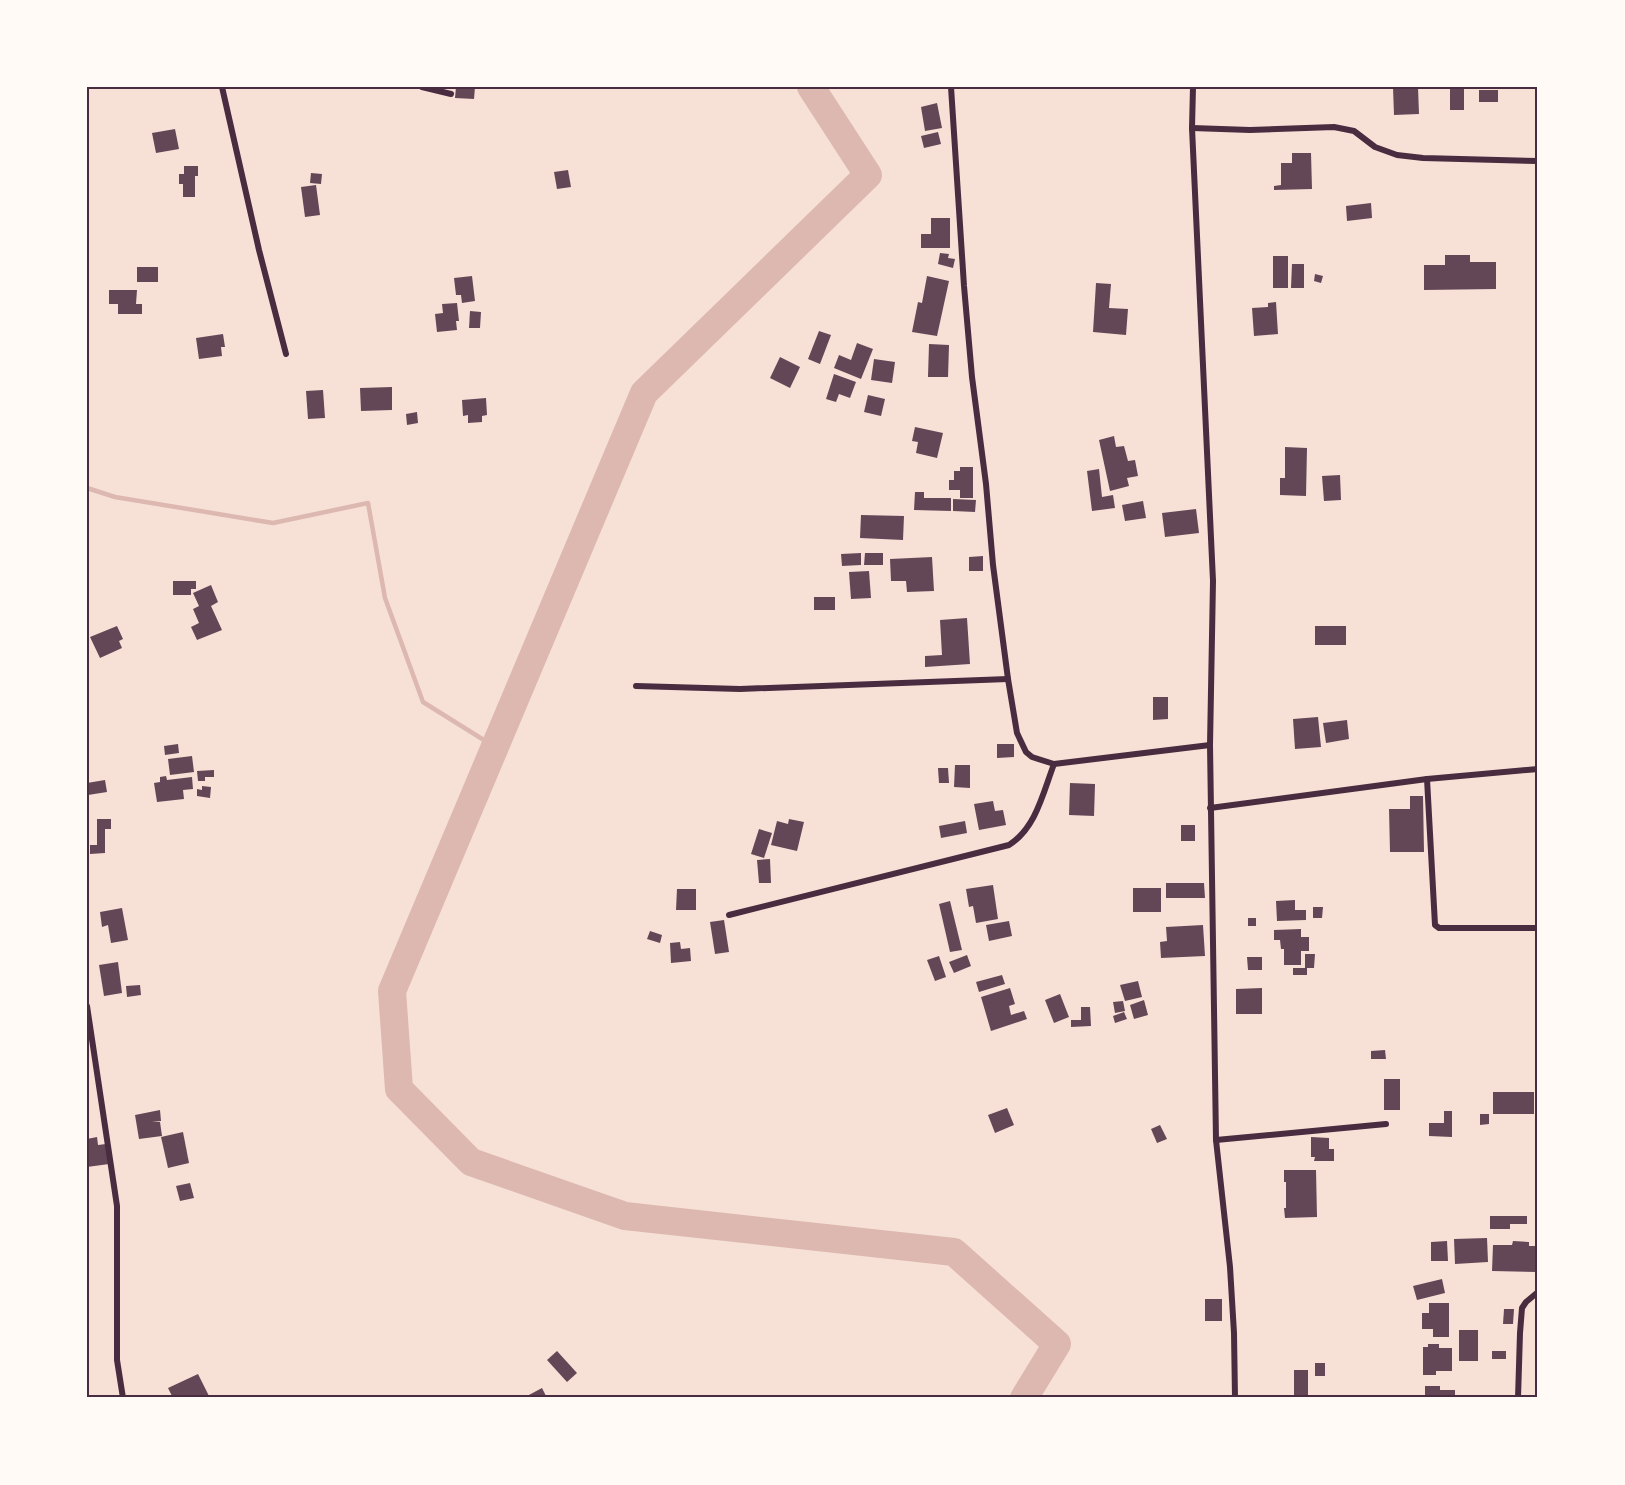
<svg xmlns="http://www.w3.org/2000/svg" width="1625" height="1485" font-family="Figtree,sans-serif">
<style>
.lines{fill:none;stroke-linecap:round;stroke-linejoin:round}
.stream{stroke:#dcb8b0;stroke-width:4.5}
.river{stroke:#dcb8b0;stroke-width:28}
.building{fill:#644757}
.minor{stroke:#4a2c40;stroke-width:6}
.neatline{fill:none;stroke:#4a2c40;stroke-width:2}
</style>
<rect width="100%" height="100%" fill="#f7e1d7"/>
<g class="lines">
<polyline class="stream" points="87,488 115,497 273,523 368,503 385,598 423,702 495,747"/>
<polyline class="river" points="811,87 868,175 644,393 392,991 399,1089 471,1162 625,1216 954,1252 1057,1344 1024,1398"/>
</g>
<g class="building">
<polygon points="456,87 475,87 474,99 455,98"/>
<polygon points="1393,87 1418,87 1419,114 1394,115"/>
<rect x="1450" y="87" width="14" height="23"/>
<rect x="1479" y="90" width="19" height="12"/>
<polygon points="937,103 942,128 925,131 921,107"/>
<polygon points="175,129 179,149 156,153 152,133"/>
<polygon points="938,132 941,144 924,148 921,136"/>
<polygon points="1292,153 1311,153 1312,189 1274,190 1274,186 1281,185 1281,163 1292,163"/>
<polygon points="184,166 198,166 198,176 195,176 195,197 183,197 183,184 179,184 179,174 184,174"/>
<polygon points="568,170 571,187 557,189 554,172"/>
<polygon points="311,173 322,174 321,184 310,183"/>
<polygon points="316,185 320,215 305,217 301,187"/>
<polygon points="1371,203 1372,218 1347,221 1346,206"/>
<polygon points="931,218 950,218 950,248 921,248 921,234 931,234"/>
<polygon points="940,253 949,254 948,258 955,259 953,268 938,264"/>
<polygon points="1445,255 1470,255 1470,262 1496,262 1496,289 1424,290 1424,265 1445,265"/>
<rect x="1273" y="256" width="15" height="32"/>
<polygon points="1292,264 1304,264 1304,288 1291,288"/>
<rect x="137" y="267" width="21" height="15"/>
<polygon points="1315,274 1323,276 1321,283 1314,281"/>
<polygon points="472,276 475,301 462,303 461,295 456,295 454,278"/>
<polygon points="927,276 949,281 937,336 912,332 918,302 922,303"/>
<polygon points="1096,283 1111,284 1109,308 1128,309 1126,335 1093,332"/>
<polygon points="109,290 137,290 136,304 142,304 142,314 118,314 118,304 109,304"/>
<polygon points="1276,302 1278,334 1254,336 1252,308 1268,307 1268,303"/>
<polygon points="457,303 459,321 456,321 457,330 437,332 435,314 443,313 442,304"/>
<polygon points="470,311 481,312 480,328 469,328"/>
<polygon points="819,331 831,335 820,364 808,359"/>
<polygon points="223,334 225,347 221,347 222,356 199,359 196,338"/>
<polygon points="857,343 873,349 861,379 834,368 839,355 851,360"/>
<polygon points="929,344 949,345 948,377 928,377"/>
<polygon points="780,357 800,367 790,388 770,378"/>
<polygon points="874,359 895,362 892,383 871,380"/>
<polygon points="834,374 856,382 850,398 839,394 836,402 826,399"/>
<polygon points="392,387 392,410 361,411 360,388"/>
<polygon points="323,390 325,418 308,419 306,391"/>
<polygon points="868,395 885,399 881,416 864,412"/>
<polygon points="486,398 487,415 482,416 482,422 468,423 468,415 463,416 462,400"/>
<polygon points="417,412 418,423 407,425 406,414"/>
<polygon points="915,427 943,433 937,458 916,453 918,442 912,441"/>
<polygon points="1114,436 1116,447 1124,446 1128,461 1135,460 1138,476 1127,478 1129,486 1110,491 1099,440"/>
<polygon points="1285,447 1307,448 1306,496 1280,495 1280,478 1285,478"/>
<polygon points="960,467 973,467 973,498 960,498 960,490 949,490 949,480 954,480 954,471 960,471"/>
<polygon points="1099,469 1102,497 1113,495 1115,508 1092,511 1087,471"/>
<polygon points="1340,475 1341,500 1324,501 1322,476"/>
<polygon points="915,492 924,492 924,498 951,498 951,511 914,510"/>
<polygon points="953,499 976,500 975,512 953,511"/>
<polygon points="1143,501 1146,518 1125,521 1122,505"/>
<polygon points="1196,509 1199,533 1165,537 1162,513"/>
<polygon points="861,515 904,516 903,540 860,538"/>
<polygon points="861,553 861,565 842,566 841,554"/>
<polygon points="865,553 883,553 883,565 864,565"/>
<polygon points="983,556 983,571 969,571 969,557"/>
<polygon points="932,557 934,591 907,592 906,581 891,581 890,559"/>
<polygon points="869,571 871,598 851,599 849,572"/>
<polygon points="173,581 196,581 196,589 191,589 191,595 173,595"/>
<polygon points="211,585 218,602 211,606 222,630 197,640 191,627 199,623 193,609 199,606 193,593"/>
<rect x="814" y="597" width="21" height="13"/>
<polygon points="967,618 970,664 925,667 925,656 942,655 940,620"/>
<polygon points="117,626 123,639 119,641 122,648 100,658 90,637"/>
<rect x="1315" y="626" width="31" height="19"/>
<polygon points="1153,697 1168,697 1168,719 1153,720"/>
<polygon points="1318,717 1321,747 1295,749 1293,719"/>
<polygon points="1347,720 1349,739 1326,743 1323,723"/>
<polygon points="178,744 179,753 165,755 164,746"/>
<polygon points="997,744 1014,744 1014,757 997,758"/>
<polygon points="192,756 194,772 170,775 168,759"/>
<polygon points="955,765 970,765 970,788 954,787"/>
<polygon points="938,768 948,768 949,783 939,783"/>
<polygon points="214,770 214,777 205,777 205,781 198,781 197,771"/>
<polygon points="166,776 167,780 192,777 193,789 183,790 184,799 157,802 154,783 160,782 160,777"/>
<polygon points="105,780 107,792 88,795 87,783"/>
<polygon points="1070,783 1095,784 1094,816 1069,815"/>
<polygon points="202,786 211,787 210,798 197,796 197,789 202,790"/>
<polygon points="1410,796 1423,796 1424,852 1390,852 1389,809 1410,809"/>
<polygon points="993,801 995,811 1003,810 1006,825 979,830 974,804"/>
<polygon points="97,819 111,819 111,829 105,829 105,853 90,854 90,845 97,845"/>
<polygon points="789,819 804,822 797,851 771,845 777,821 788,824"/>
<polygon points="965,821 967,833 941,838 939,826"/>
<rect x="1181" y="825" width="14" height="16"/>
<polygon points="759,829 772,833 764,858 751,854"/>
<polygon points="770,859 771,883 759,883 757,860"/>
<polygon points="1166,883 1204,883 1205,898 1166,898"/>
<polygon points="993,885 998,919 976,923 973,906 969,907 966,889"/>
<rect x="1133" y="888" width="28" height="24"/>
<polygon points="677,889 696,889 696,910 676,910"/>
<polygon points="1295,900 1295,910 1306,910 1306,920 1277,921 1276,901"/>
<polygon points="950,901 962,950 950,952 939,904"/>
<polygon points="1313,907 1323,907 1322,918 1313,918"/>
<polygon points="122,908 128,940 111,943 108,925 102,927 100,912"/>
<rect x="1248" y="918" width="8" height="8"/>
<polygon points="724,920 729,952 715,954 710,922"/>
<polygon points="1009,921 1012,936 989,941 986,925"/>
<polygon points="1203,925 1205,956 1161,958 1160,942 1167,941 1166,927"/>
<polygon points="1301,929 1301,937 1309,937 1309,951 1301,951 1301,965 1284,965 1284,949 1281,949 1280,940 1274,940 1274,930"/>
<polygon points="650,931 662,935 660,943 647,939"/>
<polygon points="680,942 681,949 690,948 691,961 671,963 670,943"/>
<polygon points="1305,954 1315,954 1314,968 1307,968 1307,975 1293,975 1293,968 1305,968"/>
<polygon points="967,955 971,966 954,973 949,962"/>
<polygon points="939,956 946,977 935,981 927,960"/>
<polygon points="1247,957 1262,957 1262,970 1248,970"/>
<polygon points="118,962 122,993 104,996 99,965"/>
<polygon points="1002,975 1005,984 979,992 976,982"/>
<polygon points="1138,981 1142,997 1125,1001 1120,985"/>
<polygon points="140,985 141,995 127,997 126,986"/>
<polygon points="1010,988 1015,1004 1009,1006 1011,1015 1024,1011 1027,1019 991,1031 981,997"/>
<polygon points="1262,988 1262,1014 1236,1014 1236,989"/>
<polygon points="1060,994 1069,1017 1054,1023 1045,1000"/>
<polygon points="1144,1000 1148,1015 1134,1019 1130,1005"/>
<polygon points="1123,1001 1125,1011 1115,1013 1113,1002"/>
<polygon points="1081,1007 1090,1007 1091,1026 1071,1027 1071,1020 1081,1020"/>
<polygon points="1124,1012 1127,1019 1115,1023 1113,1016"/>
<polygon points="1385,1050 1386,1059 1371,1059 1371,1051"/>
<rect x="1384" y="1079" width="16" height="31"/>
<rect x="1493" y="1092" width="41" height="22"/>
<polygon points="1007,1108 1014,1125 995,1133 988,1115"/>
<polygon points="160,1110 161,1121 152,1122 160,1122 162,1136 139,1139 135,1115"/>
<polygon points="1444,1111 1452,1111 1452,1137 1429,1136 1429,1123 1444,1123"/>
<polygon points="1480,1114 1489,1114 1489,1124 1480,1125"/>
<polygon points="1160,1125 1167,1139 1157,1143 1151,1129"/>
<polygon points="183,1132 189,1163 168,1168 161,1137"/>
<polygon points="97,1137 98,1145 106,1144 109,1164 87,1167 87,1139"/>
<polygon points="1311,1137 1329,1138 1329,1149 1334,1149 1334,1161 1314,1161 1315,1157 1311,1157"/>
<polygon points="1284,1170 1316,1170 1317,1217 1285,1218 1284,1208 1286,1208 1286,1182 1284,1182"/>
<polygon points="190,1183 194,1198 180,1201 176,1186"/>
<polygon points="1490,1216 1527,1216 1527,1224 1510,1224 1510,1229 1490,1229"/>
<polygon points="1487,1238 1488,1262 1455,1264 1454,1239"/>
<polygon points="1447,1241 1448,1261 1431,1261 1431,1242"/>
<polygon points="1513,1241 1529,1242 1529,1246 1538,1246 1537,1272 1492,1271 1493,1245 1512,1245"/>
<polygon points="1442,1279 1445,1293 1417,1300 1413,1286"/>
<rect x="1205" y="1299" width="17" height="22"/>
<polygon points="1429,1303 1449,1303 1449,1337 1433,1337 1433,1329 1422,1329 1422,1313 1429,1313"/>
<polygon points="1504,1309 1514,1309 1513,1324 1503,1324"/>
<rect x="1459" y="1330" width="19" height="31"/>
<polygon points="1428,1344 1439,1344 1439,1348 1452,1348 1452,1371 1436,1371 1436,1375 1423,1375 1423,1347 1428,1347"/>
<polygon points="557,1351 577,1373 567,1382 547,1360"/>
<rect x="1492" y="1351" width="14" height="8"/>
<rect x="1315" y="1363" width="10" height="13"/>
<rect x="1294" y="1370" width="14" height="28"/>
<polygon points="198,1374 210,1398 182,1398 182,1396 173,1398 168,1388"/>
<polygon points="1425,1386 1440,1386 1440,1390 1455,1390 1455,1398 1425,1398"/>
<polygon points="542,1388 547,1398 528,1398 527,1396"/>
</g>
<g class="lines">
<g class="minor">
<polyline points="222,87 259,250 286,354"/>
<polyline points="422,87 451,94"/>
<polyline points="951,87 964,286 972,377 986,484 993,565 1008,679 1017,733 1026,752 1032,757 1054,764 1210,745"/>
<polyline points="1193,87 1192,128 1213,581 1210,745 1216,1140 1230,1267 1234,1333 1235,1398"/>
<polyline points="1192,128 1250,130 1334,127 1354,131 1375,147 1397,155 1423,158 1538,161"/>
<polyline points="636,686 740,689 1008,679"/>
<polyline points="1427,779 1435,925 1439,928 1538,928"/>
<polyline points="1210,808 1427,779 1538,769"/>
<path d="M729 915 1009 845C1036 828 1043 793 1054 764"/>
<polyline points="87,1006 117,1206 117,1360 123,1398"/>
<polyline points="1216,1140 1386,1124"/>
<polyline points="1518,1398 1520,1333 1522,1308 1526,1302 1538,1292"/>
</g>
</g>
<rect width="1625" height="1485" fill="none" stroke="#fffaf5" stroke-width="177"/>
<rect x="88" y="88" width="1448" height="1308" class="neatline"/>
</svg>
